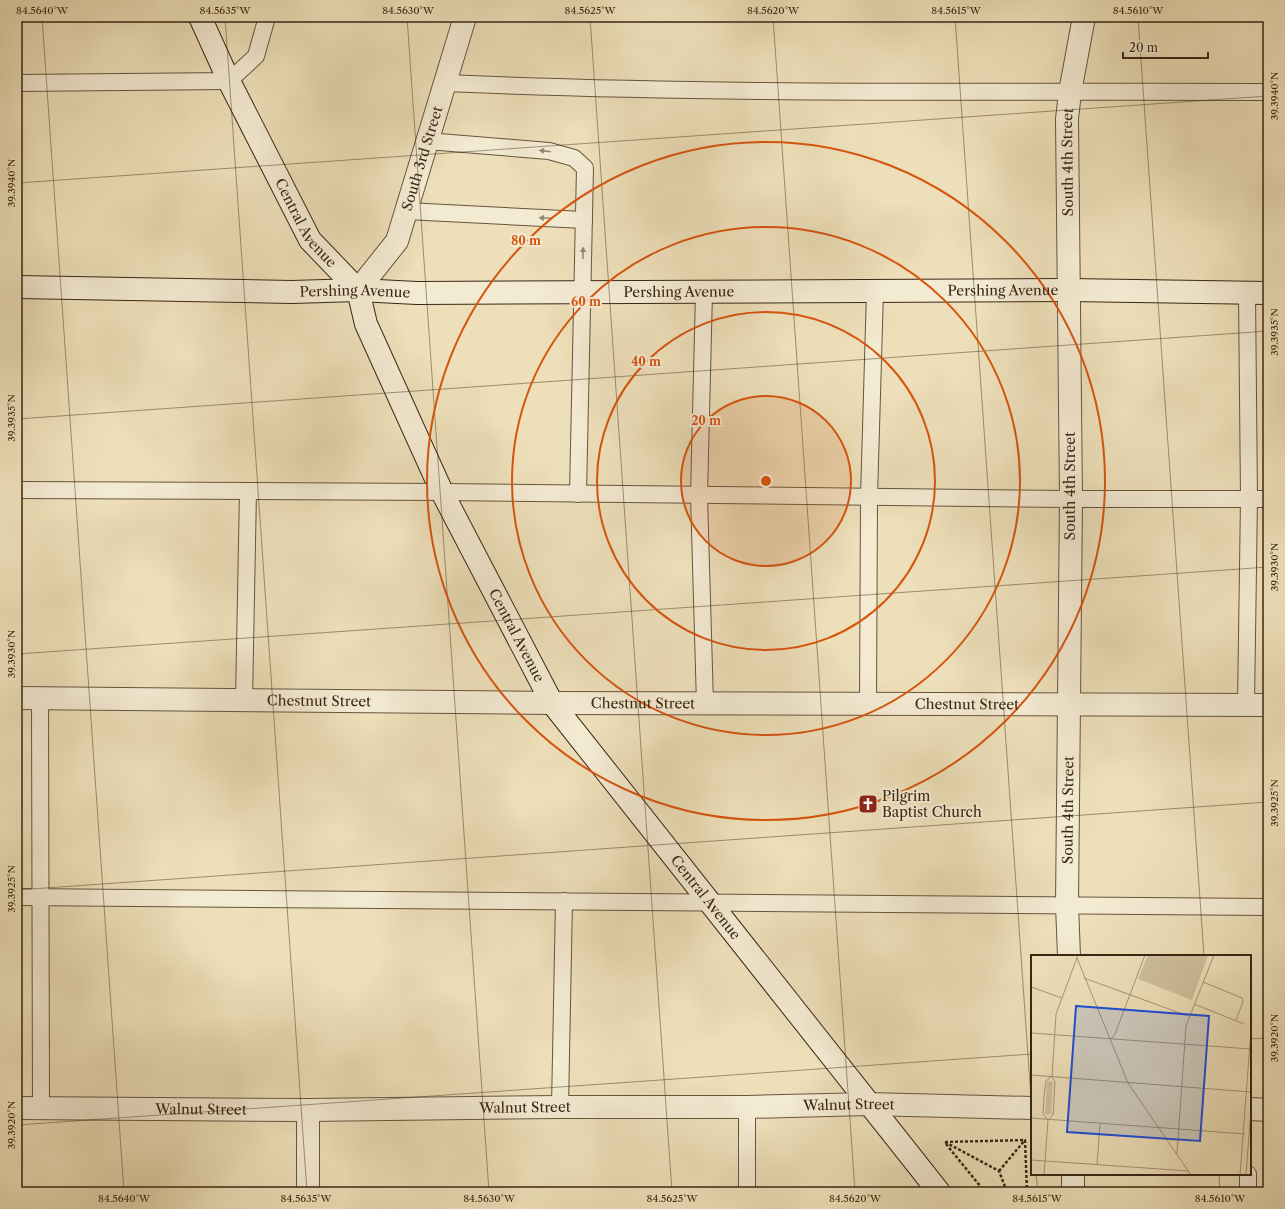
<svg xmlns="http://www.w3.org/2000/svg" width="1285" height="1209" font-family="'Libre Caslon Text',serif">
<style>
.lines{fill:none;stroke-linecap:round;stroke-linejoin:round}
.lane-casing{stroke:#67543e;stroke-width:18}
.street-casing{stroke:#67543e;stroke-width:24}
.secondary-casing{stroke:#3a2615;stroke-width:24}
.path{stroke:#3a2615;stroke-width:2.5;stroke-dasharray:3 2;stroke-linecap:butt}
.lane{stroke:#f3ead2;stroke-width:16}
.street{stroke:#f3ead2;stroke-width:22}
.secondary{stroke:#f3ead2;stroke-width:22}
.oneway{fill:#968874}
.ticks{fill:none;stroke:#3a2615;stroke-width:1;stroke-opacity:0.45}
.ring{fill:none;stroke:#d7540d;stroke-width:2}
.labels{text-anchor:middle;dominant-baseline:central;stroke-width:4;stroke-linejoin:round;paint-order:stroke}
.street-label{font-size:14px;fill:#3a2615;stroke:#f3ead2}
.poi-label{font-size:14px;fill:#3a2615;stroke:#f3ead2;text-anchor:start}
.inset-road{fill:none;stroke:#a59577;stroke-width:1}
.view{fill:#1d4ed8;fill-opacity:0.15;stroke:#1d4ed8;stroke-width:2}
.inset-edge{fill:none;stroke:#3a2615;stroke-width:2}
.centre{fill:#d7540d;stroke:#f3ead2;stroke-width:2}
.ring-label{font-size:12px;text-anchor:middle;font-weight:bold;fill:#d7540d;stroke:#f3ead2;stroke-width:4;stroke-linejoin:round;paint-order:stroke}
.neatline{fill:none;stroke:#3a2615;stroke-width:1.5}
.ticks-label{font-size:10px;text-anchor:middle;fill:#3a2615}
</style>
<rect width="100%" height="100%" fill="#eddfb9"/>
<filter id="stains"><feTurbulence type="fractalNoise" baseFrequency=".005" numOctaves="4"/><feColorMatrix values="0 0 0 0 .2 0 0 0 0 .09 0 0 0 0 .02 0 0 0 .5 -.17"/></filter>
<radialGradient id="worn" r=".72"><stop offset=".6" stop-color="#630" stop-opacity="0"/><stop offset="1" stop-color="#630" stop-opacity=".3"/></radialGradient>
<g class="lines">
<defs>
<g id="lane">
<polyline points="17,83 229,81 256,56 267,17"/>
<path d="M445 83C719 95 994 91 1268 92"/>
<polyline points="427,141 549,151 574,158 585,168 578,494"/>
<polyline points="406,211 584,220"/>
<polyline points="704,292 699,495 705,704"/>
<polyline points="17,490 442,492 1071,499 1268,499"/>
<polyline points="40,698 41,1108"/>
<polyline points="244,700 248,491"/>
<polyline points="868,704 869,497 875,291"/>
<polyline points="1246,705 1249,499 1247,293"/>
<polyline points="17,897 1268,907"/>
<polyline points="560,1107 564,901"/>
<polyline points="1248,1174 1248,1192"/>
<polyline points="747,1192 747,1107"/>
</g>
<g id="street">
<path id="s1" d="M358 290 397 241 465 17"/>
<path id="s2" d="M17 698 552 703 1268 705"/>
<path id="s3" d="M1069 956 1067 905 1071 499 1067 119 1070 92 1084 17"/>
<path id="s4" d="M17 1108 308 1110 560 1107H747L868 1104 1032 1108"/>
<polyline points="1250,1109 1268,1110"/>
<polyline points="308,1110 308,1192"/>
<polyline points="1073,1192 1073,1174"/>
</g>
<g id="secondary">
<path id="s5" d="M200 17 229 81 310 240 358 290 366 324 442 492 552 703 939 1192"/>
<path id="s6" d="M17 287 292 292 358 290 417 293 1069 290 1268 293"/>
</g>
</defs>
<use href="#lane" class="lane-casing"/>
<use href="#street" class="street-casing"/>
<use href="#secondary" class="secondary-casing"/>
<g class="path">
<polyline points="945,1142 1025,1140 1027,1192"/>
<polyline points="945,1142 999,1171 1007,1192"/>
<polyline points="946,1144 985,1192"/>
<polyline points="999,1171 1025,1140"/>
</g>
<use href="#lane" class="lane"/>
<use href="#street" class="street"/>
<use href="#secondary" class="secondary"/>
</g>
<defs><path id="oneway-solid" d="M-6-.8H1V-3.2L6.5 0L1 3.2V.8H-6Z"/></defs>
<g class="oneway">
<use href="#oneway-solid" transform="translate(545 151) rotate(-173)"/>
<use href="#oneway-solid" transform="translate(545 218) rotate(-177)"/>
<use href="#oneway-solid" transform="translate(583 253) rotate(-89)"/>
</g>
<path class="ticks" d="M42 17 124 1192M225 17 307 1192M407 17 489 1192M590 17 672 1192M773 17 855 1192M955 17 1032 1112M1138 17 1204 956M17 183 1268 96M17 419 1268 331M17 654 1268 567M17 890 1268 802M1250 1039 1268 1038M17 1125 1032 1054M1036 1174 1038 1192M1219 1174 1220 1192"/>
<circle cx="766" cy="481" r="85" fill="#d7540d" fill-opacity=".12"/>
<g class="ring">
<circle cx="766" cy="481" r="85"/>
<circle cx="766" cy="481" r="169"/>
<circle cx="766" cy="481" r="254"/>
<circle cx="766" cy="481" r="339"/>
</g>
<defs>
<symbol id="church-square" viewBox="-11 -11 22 22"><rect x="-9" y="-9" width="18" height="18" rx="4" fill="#8f2418" stroke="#f3ead2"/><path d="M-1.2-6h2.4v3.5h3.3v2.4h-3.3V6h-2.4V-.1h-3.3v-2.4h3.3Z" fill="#fff"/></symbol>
</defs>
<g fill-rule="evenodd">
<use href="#church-square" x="857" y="793" width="22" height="22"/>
</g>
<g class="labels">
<g class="street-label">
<text stroke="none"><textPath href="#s1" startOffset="149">South 3rd Street</textPath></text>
<text stroke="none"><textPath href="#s3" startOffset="794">South 4th Street</textPath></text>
<text stroke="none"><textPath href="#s5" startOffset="232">Central Avenue</textPath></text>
<text stroke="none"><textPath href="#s6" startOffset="986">Pershing Avenue</textPath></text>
<text stroke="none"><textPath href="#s6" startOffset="662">Pershing Avenue</textPath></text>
<text stroke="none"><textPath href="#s6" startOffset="338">Pershing Avenue</textPath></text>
<text transform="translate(1070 486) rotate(-90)">South 4th Street</text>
<text stroke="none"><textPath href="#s5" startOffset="699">Central Avenue</textPath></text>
<text stroke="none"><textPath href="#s2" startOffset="302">Chestnut Street</textPath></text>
<text stroke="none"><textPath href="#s2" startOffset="626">Chestnut Street</textPath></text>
<text stroke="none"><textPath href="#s2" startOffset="950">Chestnut Street</textPath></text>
<text stroke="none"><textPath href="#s3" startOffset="146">South 4th Street</textPath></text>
<text stroke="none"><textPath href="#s5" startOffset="1023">Central Avenue</textPath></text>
<text stroke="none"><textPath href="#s4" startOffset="832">Walnut Street</textPath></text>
<text stroke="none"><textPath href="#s4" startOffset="508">Walnut Street</textPath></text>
<text stroke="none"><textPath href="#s4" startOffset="184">Walnut Street</textPath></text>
</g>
<g class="poi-label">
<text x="882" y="796">Pilgrim<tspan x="882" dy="16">Baptist Church</tspan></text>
</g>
</g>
<g transform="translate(1031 955)">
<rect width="220" height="220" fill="#eddfb9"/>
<path d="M117 0H177L161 45 107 24ZM19 126 22 127 20 159 16 160 14 158 16 127Z" fill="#cfc09d"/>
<path class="inset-road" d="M46 3 97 128 160 220M53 23 157 61M172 27 211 43 212 47 205 65M0 32 31 43M163 49 213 69M0 78 220 94M80 84 84 79 114 0M0 120 220 137M0 163 214 179M17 165 12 159 13 142 15 126 20 122M146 199 155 71 183 0M0 205 158 216M66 210 69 169M13 220 17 165 22 160 24 127 21 122 25 59 47 0M209 220 220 75M215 220 220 154"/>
<path class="view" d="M45 51 178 61 169 186 36 177Z"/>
<rect width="220" height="220" class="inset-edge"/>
</g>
<circle cx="766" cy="481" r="6" class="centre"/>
<g class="ring-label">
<text x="526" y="245">80 m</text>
<text x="586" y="306">60 m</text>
<text x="646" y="366">40 m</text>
<text x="706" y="425">20 m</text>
</g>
<rect width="1285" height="1209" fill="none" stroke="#eddfb9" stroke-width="44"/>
<path d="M1123 52v6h85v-6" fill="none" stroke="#3a2615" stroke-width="2"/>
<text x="1129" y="52" font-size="12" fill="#3a2615" stroke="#f3ead2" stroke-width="3" paint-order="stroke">20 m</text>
<rect x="22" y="22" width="1241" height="1165" class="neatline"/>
<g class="ticks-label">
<text x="42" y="14">84.5640°W</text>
<text x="225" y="14">84.5635°W</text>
<text x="408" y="14">84.5630°W</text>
<text x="590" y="14">84.5625°W</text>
<text x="773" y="14">84.5620°W</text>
<text x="956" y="14">84.5615°W</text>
<text x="1138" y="14">84.5610°W</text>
<text transform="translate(1274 96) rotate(-90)" y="4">39.3940°N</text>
<text transform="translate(11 183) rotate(-90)" y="4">39.3940°N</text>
<text transform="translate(1274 332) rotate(-90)" y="4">39.3935°N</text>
<text transform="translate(11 418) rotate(-90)" y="4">39.3935°N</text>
<text transform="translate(1274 567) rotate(-90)" y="4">39.3930°N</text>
<text transform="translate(11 654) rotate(-90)" y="4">39.3930°N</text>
<text transform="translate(1274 803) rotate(-90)" y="4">39.3925°N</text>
<text transform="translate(11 889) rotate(-90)" y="4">39.3925°N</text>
<text transform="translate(1274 1038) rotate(-90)" y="4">39.3920°N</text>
<text transform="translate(11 1125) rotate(-90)" y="4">39.3920°N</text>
<text x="124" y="1202">84.5640°W</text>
<text x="306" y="1202">84.5635°W</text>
<text x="489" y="1202">84.5630°W</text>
<text x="672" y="1202">84.5625°W</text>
<text x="855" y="1202">84.5620°W</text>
<text x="1037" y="1202">84.5615°W</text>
<text x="1220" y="1202">84.5610°W</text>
</g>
<rect width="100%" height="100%" filter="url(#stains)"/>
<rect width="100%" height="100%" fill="url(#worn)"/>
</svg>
